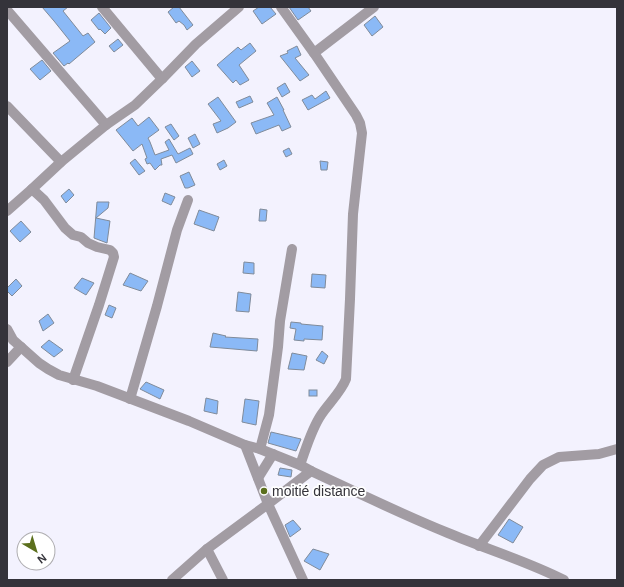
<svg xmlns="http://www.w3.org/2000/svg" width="624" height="587" font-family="Helvetica,sans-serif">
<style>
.building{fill:#8bb9f6;stroke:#808b9a}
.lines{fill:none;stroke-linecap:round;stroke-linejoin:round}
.minor{stroke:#a29ca3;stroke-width:10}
.poi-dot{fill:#5b6f1d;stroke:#fff;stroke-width:1.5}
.labels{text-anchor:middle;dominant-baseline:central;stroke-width:3.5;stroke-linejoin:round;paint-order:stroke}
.poi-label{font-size:14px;fill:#34333a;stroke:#fff;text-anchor:start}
</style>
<rect width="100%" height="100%" fill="#f3f2fe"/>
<g class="building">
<polygon points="42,7 68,7 63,11 83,36 88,33 95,42 69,64 68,63 64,66 53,53 70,41 54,21"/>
<polygon points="174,7 179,7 193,25 187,30 184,25 179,21 176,23 168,12"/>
<polygon points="259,7 270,7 276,14 262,24 253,11"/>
<polygon points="289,7 308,7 311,11 298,20"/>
<polygon points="99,13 111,28 105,34 100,29 99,30 91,20"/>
<polygon points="375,16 383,27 372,36 364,25"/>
<polygon points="118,39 123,45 114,52 109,46"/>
<polygon points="250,43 256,51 239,65 249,80 240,85 236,80 233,83 217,65 238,47 241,50"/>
<polygon points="297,46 301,55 295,58 309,75 300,81 280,56 288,53 287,51"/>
<polygon points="42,60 51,71 40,80 30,69"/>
<polygon points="192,61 200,71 192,77 185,67"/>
<polygon points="285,83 290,92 282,97 277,88"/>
<polygon points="326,91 330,98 308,110 302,100 312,95 315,99"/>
<polygon points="250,96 253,102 239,108 236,102"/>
<polygon points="218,97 236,122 228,128 217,133 213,124 221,121 208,104"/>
<polygon points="277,97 284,110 283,110 291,127 282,131 279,125 256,134 251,123 274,115 267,103"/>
<polygon points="149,117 159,130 148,138 150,142 155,155 169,150 165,142 169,139 178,154 190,148 193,154 176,163 172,155 161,159 162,165 160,165 155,170 150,163 147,164 145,159 147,158 142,144 133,151 116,130 132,118 138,126"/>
<polygon points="171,124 179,136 174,140 165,127"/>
<polygon points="195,134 200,144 193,148 188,138"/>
<polygon points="289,148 292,154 286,157 283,151"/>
<polygon points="135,159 145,171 139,175 130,163"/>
<polygon points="224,160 227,166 220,170 217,164"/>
<polygon points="320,161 328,162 327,170 321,170"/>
<polygon points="189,172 195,185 188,188 185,188 180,176"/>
<polygon points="69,189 74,195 66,203 61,196"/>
<polygon points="165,193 175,197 171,205 162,201"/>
<polygon points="97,202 109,202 108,208 96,218 110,221 107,243 94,238"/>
<polygon points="260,209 267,210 266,221 259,221"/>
<polygon points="199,210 219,217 214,231 194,224"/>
<polygon points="21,221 31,232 20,242 10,231"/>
<polygon points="244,262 254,263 254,274 243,273"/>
<polygon points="130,273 148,281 141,291 123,285"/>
<polygon points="312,274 326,275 325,288 311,287"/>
<polygon points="82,278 94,283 86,295 74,288"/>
<polygon points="16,279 22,286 12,296 7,291 7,288"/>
<polygon points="238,292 251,294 249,312 236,311"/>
<polygon points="109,305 116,308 112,318 105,315"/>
<polygon points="48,314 54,323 43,331 39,321"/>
<polygon points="291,322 301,323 301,324 323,326 322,340 304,339 304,341 294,340 296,329 290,328"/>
<polygon points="213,333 226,336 225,337 258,339 257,351 210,347"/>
<polygon points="49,340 63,350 54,357 41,347"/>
<polygon points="322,351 328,356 324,364 316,360"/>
<polygon points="292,353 307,356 304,370 288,369"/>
<polygon points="146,382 164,390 160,399 140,389"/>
<rect x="309" y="390" width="8" height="6"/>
<polygon points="206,398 218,401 217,414 204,411"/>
<polygon points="245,399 259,401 256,425 242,422"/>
<polygon points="271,432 301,439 296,451 268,443"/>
<polygon points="280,468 292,470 291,477 278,475"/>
<polygon points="509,519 523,527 513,543 498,535"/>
<polygon points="293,520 301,529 290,537 285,525"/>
<polygon points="313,549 329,554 320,570 304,561"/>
</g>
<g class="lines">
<g class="minor">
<polyline points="102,7 162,79"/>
<polyline points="281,7 314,53 374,7"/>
<polyline points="7,10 106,125"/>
<polyline points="7,106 61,162"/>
<polyline points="32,189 44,200 65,228 73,235 81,237 88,243 97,247 110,250 113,253 114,257 99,305 73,380"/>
<polyline points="7,211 32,189 61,162 106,125 135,105 162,79 196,44 239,7"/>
<path d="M7 329 13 340 21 347 39 363 48 369 59 375 97 386 189 421 245 445 260 449 300 465 311 471C356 492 401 514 448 533 486 549 527 561 564 580"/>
<polyline points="7,362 21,347"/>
<polyline points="130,399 157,306 177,230 188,200"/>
<polyline points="245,445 268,504 303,580"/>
<polyline points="260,449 269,415 278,347 280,321 292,249"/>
<path d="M300 465C306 449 311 430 321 415 329 403 341 392 346 379L350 299 353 214 362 133 360 123 356 115 314 53"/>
<polyline points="258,478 273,454"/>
<polyline points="479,546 530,479 543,465 559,457 599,454 617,449"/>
<polyline points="207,549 223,580"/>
<polyline points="172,580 207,549 268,504 311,471"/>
</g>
</g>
<circle class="poi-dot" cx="264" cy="491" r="4"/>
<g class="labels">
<g class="poi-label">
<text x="272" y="491">moitié distance</text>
</g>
</g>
<rect width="624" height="587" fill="none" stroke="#34333a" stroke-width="16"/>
<g transform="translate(36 551) rotate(142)"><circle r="19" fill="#ffffff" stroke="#aeadb0"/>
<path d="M0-3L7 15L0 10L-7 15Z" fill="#5b6f1d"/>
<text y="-6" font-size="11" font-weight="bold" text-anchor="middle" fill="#34333a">N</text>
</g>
</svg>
